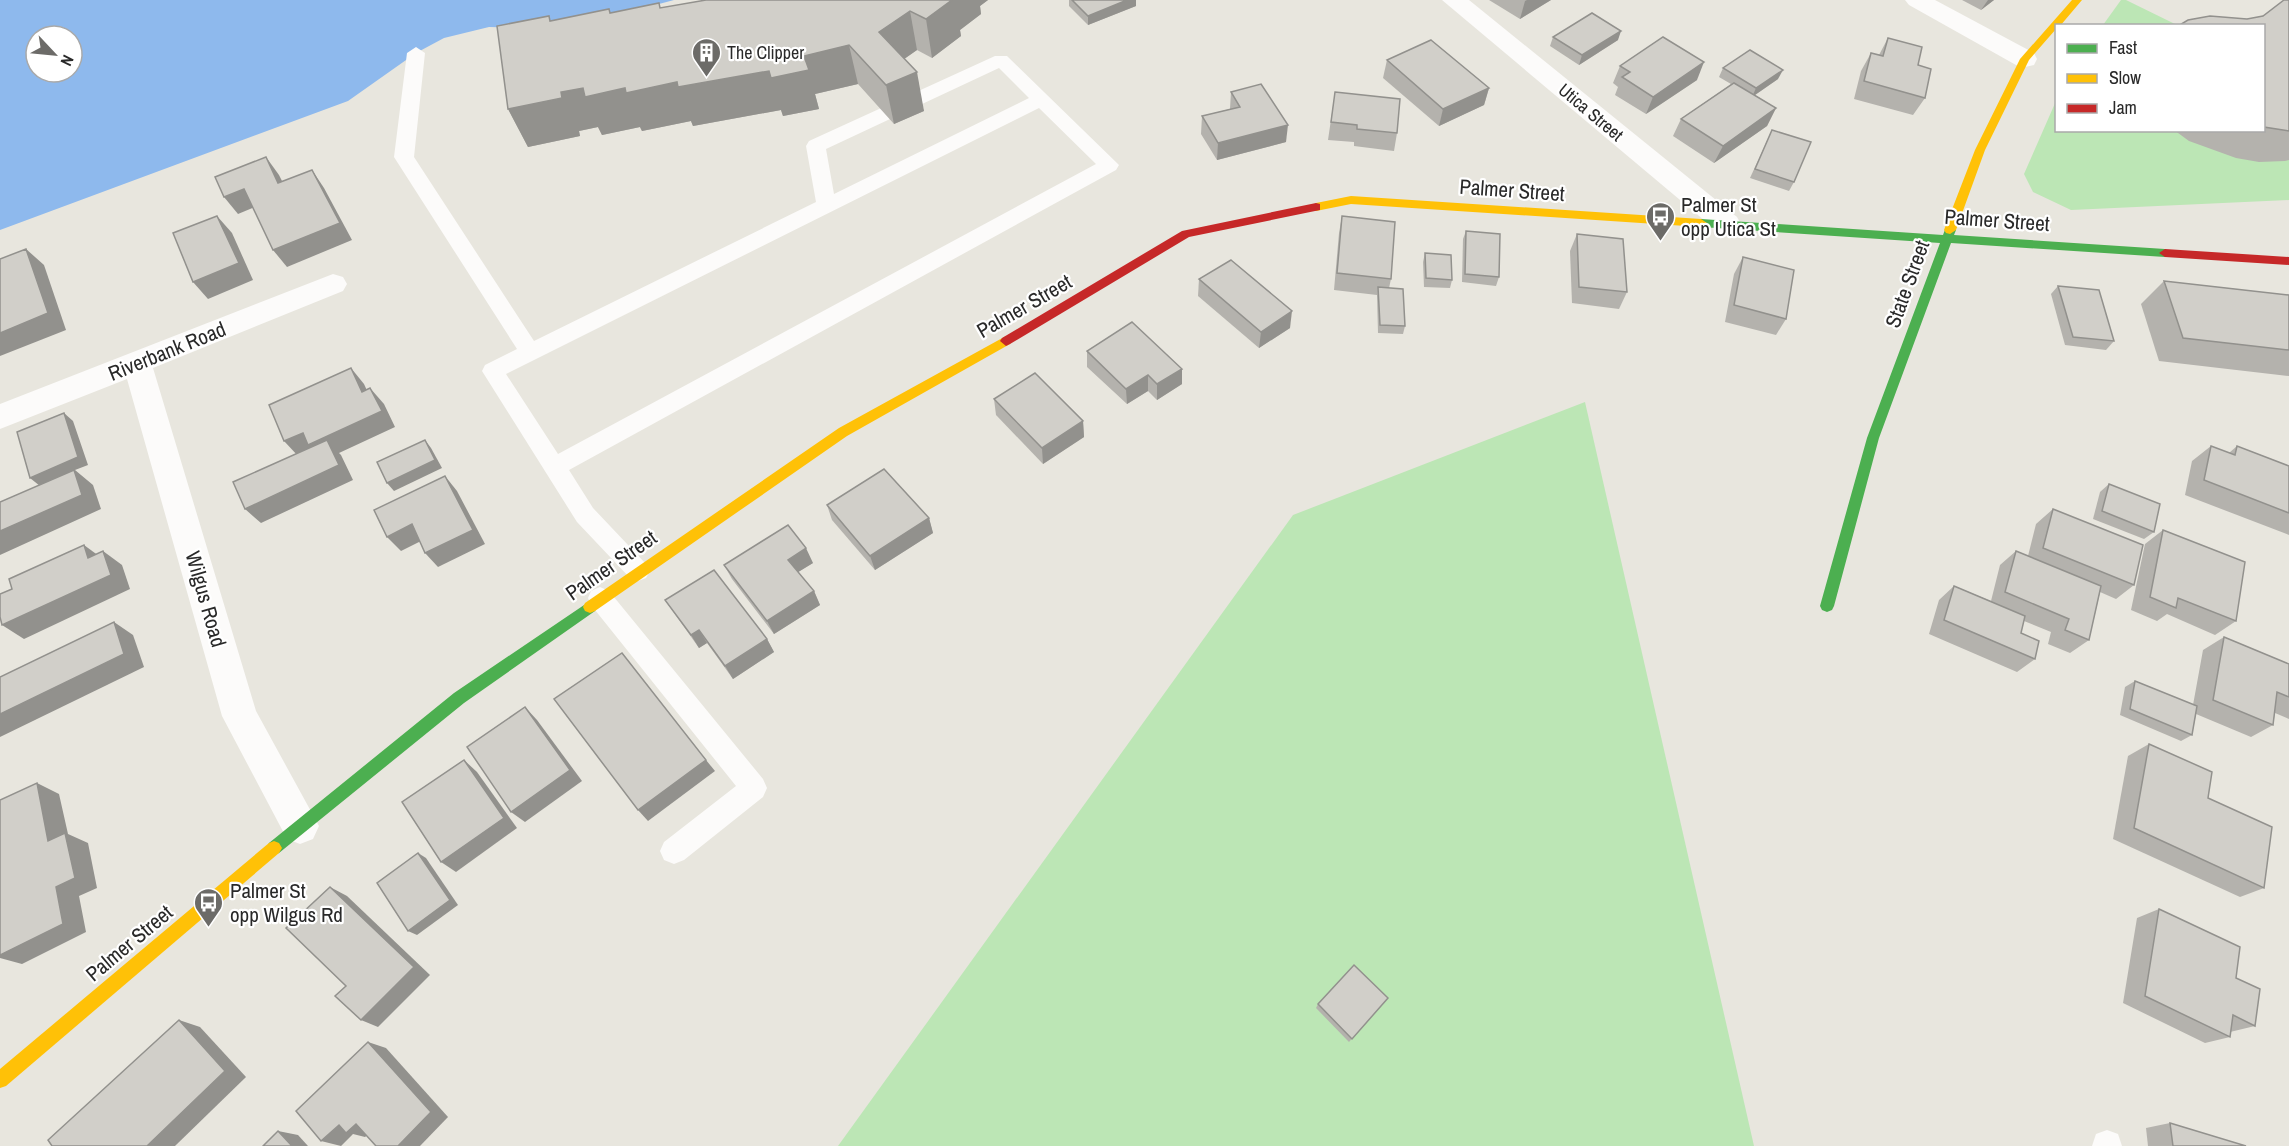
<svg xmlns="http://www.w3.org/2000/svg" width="2289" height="1146" font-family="'Archivo Narrow',sans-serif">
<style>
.green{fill:#bce6b5}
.water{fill:#8eb9ed;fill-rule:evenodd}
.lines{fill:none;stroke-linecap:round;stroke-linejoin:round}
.lane{fill:#fcfbfa;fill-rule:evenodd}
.street{fill:#fcfbfa;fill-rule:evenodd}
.fast{fill:#4caf50;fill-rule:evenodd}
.slow{fill:#ffc107;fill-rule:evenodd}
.jam{fill:#c62828;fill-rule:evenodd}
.wall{fill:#b4b2ad}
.shaded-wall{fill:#92918d}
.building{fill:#d1cfc9;stroke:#92918d;stroke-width:1.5}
.labels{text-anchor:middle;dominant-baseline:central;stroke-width:4.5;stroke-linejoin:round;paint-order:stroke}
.far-poi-label{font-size:18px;fill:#292929;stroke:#fff;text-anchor:start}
.far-street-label{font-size:18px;fill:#292929;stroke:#fff}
.street-label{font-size:21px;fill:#292929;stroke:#fff}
.poi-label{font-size:21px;fill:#292929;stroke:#fff;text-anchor:start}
</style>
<rect width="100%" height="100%" fill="#e8e6de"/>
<g class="green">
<polygon points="2121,0 2126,0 2177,25 2103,25"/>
<polygon points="2289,81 2289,200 2071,210 2033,192 2024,174 2056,101 2056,130 2264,130"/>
<polygon points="1585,402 1754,1146 838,1146 1293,515"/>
</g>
<path class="water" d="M0 0H674L599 20 533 28 489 27 444 38 416 53 348 101 0 230ZM36 36H72V72H36Z"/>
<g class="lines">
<g class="lane">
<path d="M416 47 425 53 414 157 534 341 816 202 806 146 809 141 995 56H1007L1119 165 1116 170 569 470 593 508 646 564 650 571 646 578 638 581 630 578 577 522 482 371 485 365 517 349 394 157 407 53ZM999 68 1029 98 834 194 826 149ZM1039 108 1096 164 558 454 506 374Z"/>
<polygon points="600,587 609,591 763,779 767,788 763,797 684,860 674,864 664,860 660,851 664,842 736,786 591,605 588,598 591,591"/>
<polygon points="2107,1130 2118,1134 2122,1146 2092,1146 2096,1134"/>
</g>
<g class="street">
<polygon points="1442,0 1469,0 1737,217 1741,224 1737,231 1727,234 1717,231"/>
<polygon points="1905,0 1935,0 2034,53 2037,59 2034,65 2025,67 2016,65 1909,5"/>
<polygon points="333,274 343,277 347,284 343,291 153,368 256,711 319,826 313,839 300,844 287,839 222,716 127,379 0,429 0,404"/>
</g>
<g class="fast">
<polygon points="1701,219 1943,235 1946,227 1950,226 1956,230 1954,235 2165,249 2171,253 2165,257 1951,243 1879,438 1834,606 1832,610 1827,612 1822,610 1820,606 1867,438 1940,243 1701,227 1695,223"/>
<polygon points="590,601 595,603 597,607 595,611 464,703 279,853 274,855 269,853 266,848 269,843 454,693"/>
</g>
<g class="slow">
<polygon points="2072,0 2082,0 2060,26 2056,26 2056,29 2029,60 1985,150 1956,230 1950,234 1946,233 1944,230 1975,150 2020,59"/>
<polygon points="1351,196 1701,219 1707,223 1701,227 1351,204 1316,211 1310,207 1316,203"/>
<polygon points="1006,336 1012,341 1010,344 847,436 595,611 590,613 585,611 583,607 585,603 839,428"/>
<polygon points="274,841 279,843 282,848 279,853 6,1086 0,1088 0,1069 269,843"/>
</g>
<g class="jam">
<polygon points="1316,203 1320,204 1320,210 1189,237 1010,344 1006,346 1000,341 1002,338 1182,231"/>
<polygon points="2165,249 2289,257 2289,265 2165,257 2159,253"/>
</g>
</g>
<g class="wall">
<polygon points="706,0 988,0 980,6 981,14 960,30 961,36 932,58 917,50 904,59 924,111 894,124 858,84 815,94 819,109 783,116 781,110 693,126 691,121 642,131 640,127 602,135 598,127 579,131 580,136 528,147 508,109 551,21 611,13 660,8"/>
<polygon points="1069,0 1136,0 1136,6 1088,25 1069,6"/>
<polygon points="1489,0 1551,0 1520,19"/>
<polygon points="1962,0 1994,0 1981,10"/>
<polygon points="2289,0 2289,160 2285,161 2259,162 2236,158 2189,141 2174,130 2264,130 2264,26 2247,19 2263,16"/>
<polygon points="1553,37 1618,40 1579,65 1550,46"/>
<polygon points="1888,38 1925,98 1913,115 1854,99 1861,71 1871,53 1879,55"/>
<polygon points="1387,60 1489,88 1484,105 1439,126 1383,78"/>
<polygon points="1620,66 1697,80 1646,114 1615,95 1618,87 1613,83"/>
<polygon points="1723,68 1778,79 1755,95 1776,108 1767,126 1714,163 1673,136 1681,119 1731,84 1719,77"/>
<polygon points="1231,92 1286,142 1217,160 1201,134 1202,116 1230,109"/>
<polygon points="1335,92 1397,133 1394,151 1354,146 1354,142 1328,140"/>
<polygon points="1772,130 1794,182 1789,191 1750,178"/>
<polygon points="1342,216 1391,279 1389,288 1405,326 1403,334 1378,333 1377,295 1334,290 1339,233"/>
<polygon points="1466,231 1499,277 1496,286 1462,282 1463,239"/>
<polygon points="1577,234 1627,292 1619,309 1572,303 1570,251"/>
<polygon points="1425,253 1452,280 1450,288 1424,287 1423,262"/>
<polygon points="1743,257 1786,319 1776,335 1725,322 1734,274"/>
<polygon points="1199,279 1290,328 1259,348 1198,296"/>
<polygon points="2164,281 2289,295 2289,376 2159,361 2141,304"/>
<polygon points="2058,286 2114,341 2106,350 2065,345 2051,294"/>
<polygon points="1087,351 1182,369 1182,384 1157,400 1148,391 1127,404 1087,367"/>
<polygon points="994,399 1083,421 1084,437 1043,464 996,415"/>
<polygon points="2211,446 2229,453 2237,446 2289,466 2289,535 2185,495 2192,461"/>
<polygon points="2109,484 2154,532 2144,539 2093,519 2100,492"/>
<polygon points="827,505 929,518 933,533 875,570 832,520"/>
<polygon points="2053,509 2134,585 2116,599 2100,592 2089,640 2070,653 2048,644 2051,632 2024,621 2021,633 2035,659 2017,672 1929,634 1939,600 1954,586 1991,601 2000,565 2016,551 2028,556 2036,524"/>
<polygon points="2163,530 2236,621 2215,635 2167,614 2157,621 2131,610 2145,544"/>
<polygon points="813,563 798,572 814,591 820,605 774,634 732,579 724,565"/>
<polygon points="665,600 767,639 774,652 733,679 707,643 699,648"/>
<polygon points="2224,637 2289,664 2289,719 2275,713 2273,725 2251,737 2196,714 2192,735 2181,741 2120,715 2125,687 2135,681 2193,705 2203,650"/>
<polygon points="2149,744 2208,798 2264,888 2240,897 2113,839 2128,756"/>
<polygon points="2159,909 2255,1026 2230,1032 2230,1037 2205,1043 2123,1003 2137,918"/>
<polygon points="1388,998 1349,1042 1316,1008 1318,1004"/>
<polygon points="2170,1123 2246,1146 2148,1146 2146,1128"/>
</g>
<g class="shaded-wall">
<polygon points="950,0 988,0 980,6 981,14 960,30 961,36 932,58 926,19"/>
<polygon points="1127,0 1136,0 1136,6 1088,25 1088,16"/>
<polygon points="1527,0 1551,0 1520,19 1525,1"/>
<polygon points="1988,0 1994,0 1981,10"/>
<polygon points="910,11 917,50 887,71 879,32"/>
<polygon points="1621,31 1618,40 1579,65 1582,55"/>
<polygon points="849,45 858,84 815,94 819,109 783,116 781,110 693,126 691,121 642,131 640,127 602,135 598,127 579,131 580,136 528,147 508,109 561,92 583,88 625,88 804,56"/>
<polygon points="1704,62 1697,80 1646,114 1653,97"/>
<polygon points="1783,70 1778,79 1752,97 1756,88"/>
<polygon points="917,72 924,111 894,124 886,85"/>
<polygon points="1489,88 1484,105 1439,126 1443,109"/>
<polygon points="1776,108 1767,126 1714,163 1723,146"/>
<polygon points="1288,125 1286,142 1217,160 1218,143"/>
<polygon points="266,157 279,175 292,201 278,183"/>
<polygon points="312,170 324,188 352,240 287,267 273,250"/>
<polygon points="244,189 257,206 238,214 224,197"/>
<polygon points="217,216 232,233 253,280 208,299 193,282"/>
<polygon points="26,249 44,265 66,330 0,356 0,333"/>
<polygon points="1292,311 1290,328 1259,348 1261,332"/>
<polygon points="351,368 364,384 375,408 362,392"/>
<polygon points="1182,369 1182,384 1157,400 1157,384"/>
<polygon points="1148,375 1148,391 1127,404 1126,389"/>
<polygon points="370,388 384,404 395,427 339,453 341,455 353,480 261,523 245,509 299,457 284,441"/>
<polygon points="64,413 73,421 88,465 75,470 93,485 101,509 0,555 0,531 40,486 30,478"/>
<polygon points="1083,421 1084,437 1043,464 1042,448"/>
<polygon points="425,440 431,448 442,468 394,491 387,483"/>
<polygon points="445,476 457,491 485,544 438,567 425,553"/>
<polygon points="929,518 933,533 875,570 870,556"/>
<polygon points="412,524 425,539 401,551 387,537"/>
<polygon points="84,545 103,559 88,558"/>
<polygon points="806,548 813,563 795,574 788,560"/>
<polygon points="103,551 122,565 130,589 24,639 2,625"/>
<polygon points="814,591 820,605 774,634 767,621"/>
<polygon points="114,622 133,635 144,667 0,737 0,714"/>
<polygon points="699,630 707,643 699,648 691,635"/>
<polygon points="767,639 774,652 733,679 725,666"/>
<polygon points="525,707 537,720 582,781 525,822 511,812"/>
<polygon points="464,760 477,772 517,828 456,872 441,862"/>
<polygon points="706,760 715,771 648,821 638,810"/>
<polygon points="37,783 59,794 68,834 88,843 97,888 79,896 86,932 22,964 0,958 0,955 56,887"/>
<polygon points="418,853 426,858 458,905 417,935 408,931"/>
<polygon points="330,887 347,896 430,975 378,1027 361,1020"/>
<polygon points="179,1020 200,1027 246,1077 175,1146 147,1146"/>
<polygon points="368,1042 386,1048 448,1117 420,1146 398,1146"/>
<polygon points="356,1124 375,1129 365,1137 353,1134 341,1146 321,1141 339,1125"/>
<polygon points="278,1131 298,1135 308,1146 292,1146"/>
</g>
<g class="building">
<polygon points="706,0 952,0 926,19 910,11 879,32 917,72 886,85 849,45 804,56 809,70 771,78 769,71 678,87 677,82 626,93 625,88 585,97 583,88 561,92 562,98 508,109 497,26 549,16 550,21 609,9 610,13 659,3 660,8"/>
<polygon points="1072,0 1127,0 1088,16"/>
<polygon points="2284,0 2289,0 2289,131 2264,127 2264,26 2178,26 2188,20 2210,16 2247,19 2263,16"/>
<polygon points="1592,13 1621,31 1582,55 1553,37"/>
<polygon points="1663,37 1704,62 1653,97 1622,77 1630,72 1620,66"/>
<polygon points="1888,38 1922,47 1918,65 1931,69 1925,98 1864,81 1871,53 1883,56"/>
<polygon points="1431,40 1489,88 1443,109 1387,60"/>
<polygon points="1750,50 1783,70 1756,88 1723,68"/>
<polygon points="1734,83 1776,108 1723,146 1681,119"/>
<polygon points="1261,84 1288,125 1218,143 1202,116 1240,107 1231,92"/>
<polygon points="1335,92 1400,99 1397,133 1357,129 1357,125 1331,122"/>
<polygon points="1772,130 1811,142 1794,182 1755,169"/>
<polygon points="266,157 278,183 312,170 340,223 273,250 244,189 224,197 215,177"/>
<polygon points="217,216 239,263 193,282 173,233"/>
<polygon points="1342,216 1395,222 1391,279 1337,273"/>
<polygon points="1466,231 1500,234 1499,277 1465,274"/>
<polygon points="1577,234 1623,239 1627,292 1579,287"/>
<polygon points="26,249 48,313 0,333 0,259"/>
<polygon points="1425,253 1451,255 1452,280 1426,278"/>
<polygon points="1743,257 1794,270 1786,319 1734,305"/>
<polygon points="1231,260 1292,311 1261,332 1199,279"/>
<polygon points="2164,281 2289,295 2289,350 2183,338"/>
<polygon points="2058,286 2099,290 2114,341 2073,337"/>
<polygon points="1378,287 1403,289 1405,326 1380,325"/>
<polygon points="1132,322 1182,369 1157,384 1148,375 1126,389 1087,351"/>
<polygon points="351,368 362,392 370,388 382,411 308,445 303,433 284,441 269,405"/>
<polygon points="1035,373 1083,421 1042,448 994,399"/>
<polygon points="64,413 78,457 30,478 17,432"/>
<polygon points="327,440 339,465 245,509 233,482"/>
<polygon points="425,440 435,460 387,483 377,462"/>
<polygon points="2211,446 2235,455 2237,446 2289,466 2289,513 2204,480"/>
<polygon points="884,469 929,518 870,556 827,505"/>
<polygon points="74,470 82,495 0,531 0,502"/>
<polygon points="445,476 473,530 425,553 412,524 387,537 374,510"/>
<polygon points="2109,484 2160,504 2154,532 2102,511"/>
<polygon points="2053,509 2143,545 2134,585 2043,548"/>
<polygon points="788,525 806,548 788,560 814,591 767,621 724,565"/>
<polygon points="2163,530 2245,562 2236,621 2178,598 2176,608 2150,597"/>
<polygon points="84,545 88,558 103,551 111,575 2,625 0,617 0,594 12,589 9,579"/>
<polygon points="2016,551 2101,586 2089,640 2065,630 2069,619 2005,592"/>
<polygon points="714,570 767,639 725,666 699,630 691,635 665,600"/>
<polygon points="1954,586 2025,616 2021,633 2039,641 2035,659 1944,620"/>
<polygon points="114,622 124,654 0,714 0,677"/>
<polygon points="2224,637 2289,664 2289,697 2277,692 2273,725 2213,700"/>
<polygon points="622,653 706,760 638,810 554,699"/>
<polygon points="2135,681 2197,706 2192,735 2130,709"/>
<polygon points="525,707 570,770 511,812 467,747"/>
<polygon points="2149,744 2212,772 2208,798 2272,827 2264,888 2134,828"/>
<polygon points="464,760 504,818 441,862 402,802"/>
<polygon points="37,783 48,841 65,833 75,878 56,887 63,924 0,955 0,800"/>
<polygon points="418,853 450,900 408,931 377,883"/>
<polygon points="330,887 414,967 361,1020 335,996 346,986 286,928"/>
<polygon points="2159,909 2240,947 2236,978 2260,989 2255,1026 2233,1015 2230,1037 2145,996"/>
<polygon points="1354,965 1388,998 1352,1039 1318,1004"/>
<polygon points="179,1020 225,1071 147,1146 52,1146 48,1140"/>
<polygon points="368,1042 431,1112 398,1146 376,1146 356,1124 346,1133 339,1125 321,1141 296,1111"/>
<polygon points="2170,1123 2246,1146 2173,1146"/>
<polygon points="278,1131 292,1146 263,1146"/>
</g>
<defs>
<symbol id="building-pin" viewBox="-11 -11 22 30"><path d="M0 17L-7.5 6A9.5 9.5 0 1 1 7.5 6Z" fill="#6c6b68" stroke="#fff"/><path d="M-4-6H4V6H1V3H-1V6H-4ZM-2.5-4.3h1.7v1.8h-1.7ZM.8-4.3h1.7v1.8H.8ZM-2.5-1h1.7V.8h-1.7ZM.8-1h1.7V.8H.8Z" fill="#fff"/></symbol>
<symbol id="bus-pin" viewBox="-11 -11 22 30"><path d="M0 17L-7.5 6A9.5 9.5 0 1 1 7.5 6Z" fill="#6c6b68" stroke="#fff"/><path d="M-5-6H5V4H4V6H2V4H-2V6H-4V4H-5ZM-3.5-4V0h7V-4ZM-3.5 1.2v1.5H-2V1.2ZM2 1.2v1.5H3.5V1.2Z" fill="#fff"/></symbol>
</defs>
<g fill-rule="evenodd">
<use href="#building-pin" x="690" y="36" width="33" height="45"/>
<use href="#bus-pin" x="1644" y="200" width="33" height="45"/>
<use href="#bus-pin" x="192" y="886" width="33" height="45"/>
</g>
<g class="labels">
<g class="far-poi-label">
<text x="727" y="52">The Clipper</text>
</g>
<g class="far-street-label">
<text transform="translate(1591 112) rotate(40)">Utica Street</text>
</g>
<g class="street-label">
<text transform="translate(1512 190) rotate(4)">Palmer Street</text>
<text transform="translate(1997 220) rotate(4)">Palmer Street</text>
<text transform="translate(1907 284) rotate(-70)">State Street</text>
<text transform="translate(1024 306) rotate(-30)">Palmer Street</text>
<text transform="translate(167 351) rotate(-22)">Riverbank Road</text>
<text transform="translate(611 565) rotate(-35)">Palmer Street</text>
<text transform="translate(206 599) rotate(74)">Wilgus Road</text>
<text transform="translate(129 943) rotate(-40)">Palmer Street</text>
</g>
<g class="poi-label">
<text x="1681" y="204">Palmer St<tspan x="1681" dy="24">opp Utica St</tspan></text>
<text x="230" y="890">Palmer St<tspan x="230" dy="24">opp Wilgus Rd</tspan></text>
</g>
</g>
<rect x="2055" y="24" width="210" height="108" fill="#ffffff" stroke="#a9a9a9" stroke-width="1.5"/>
<rect x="2067" y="44" width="30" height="9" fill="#4caf50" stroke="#a9a9a9" stroke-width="1.5"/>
<text x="2109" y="54" font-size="18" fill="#292929">Fast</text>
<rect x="2067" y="74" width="30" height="9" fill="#ffc107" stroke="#a9a9a9" stroke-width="1.5"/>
<text x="2109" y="84" font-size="18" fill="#292929">Slow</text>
<rect x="2067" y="104" width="30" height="9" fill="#c62828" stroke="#a9a9a9" stroke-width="1.5"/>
<text x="2109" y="114" font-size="18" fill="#292929">Jam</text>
<g transform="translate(54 54) rotate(116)"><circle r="28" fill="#ffffff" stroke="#a9a9a9" stroke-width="1.5"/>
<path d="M0-4.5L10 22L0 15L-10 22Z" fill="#6c6b68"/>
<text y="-9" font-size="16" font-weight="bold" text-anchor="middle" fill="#292929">N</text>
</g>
</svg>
